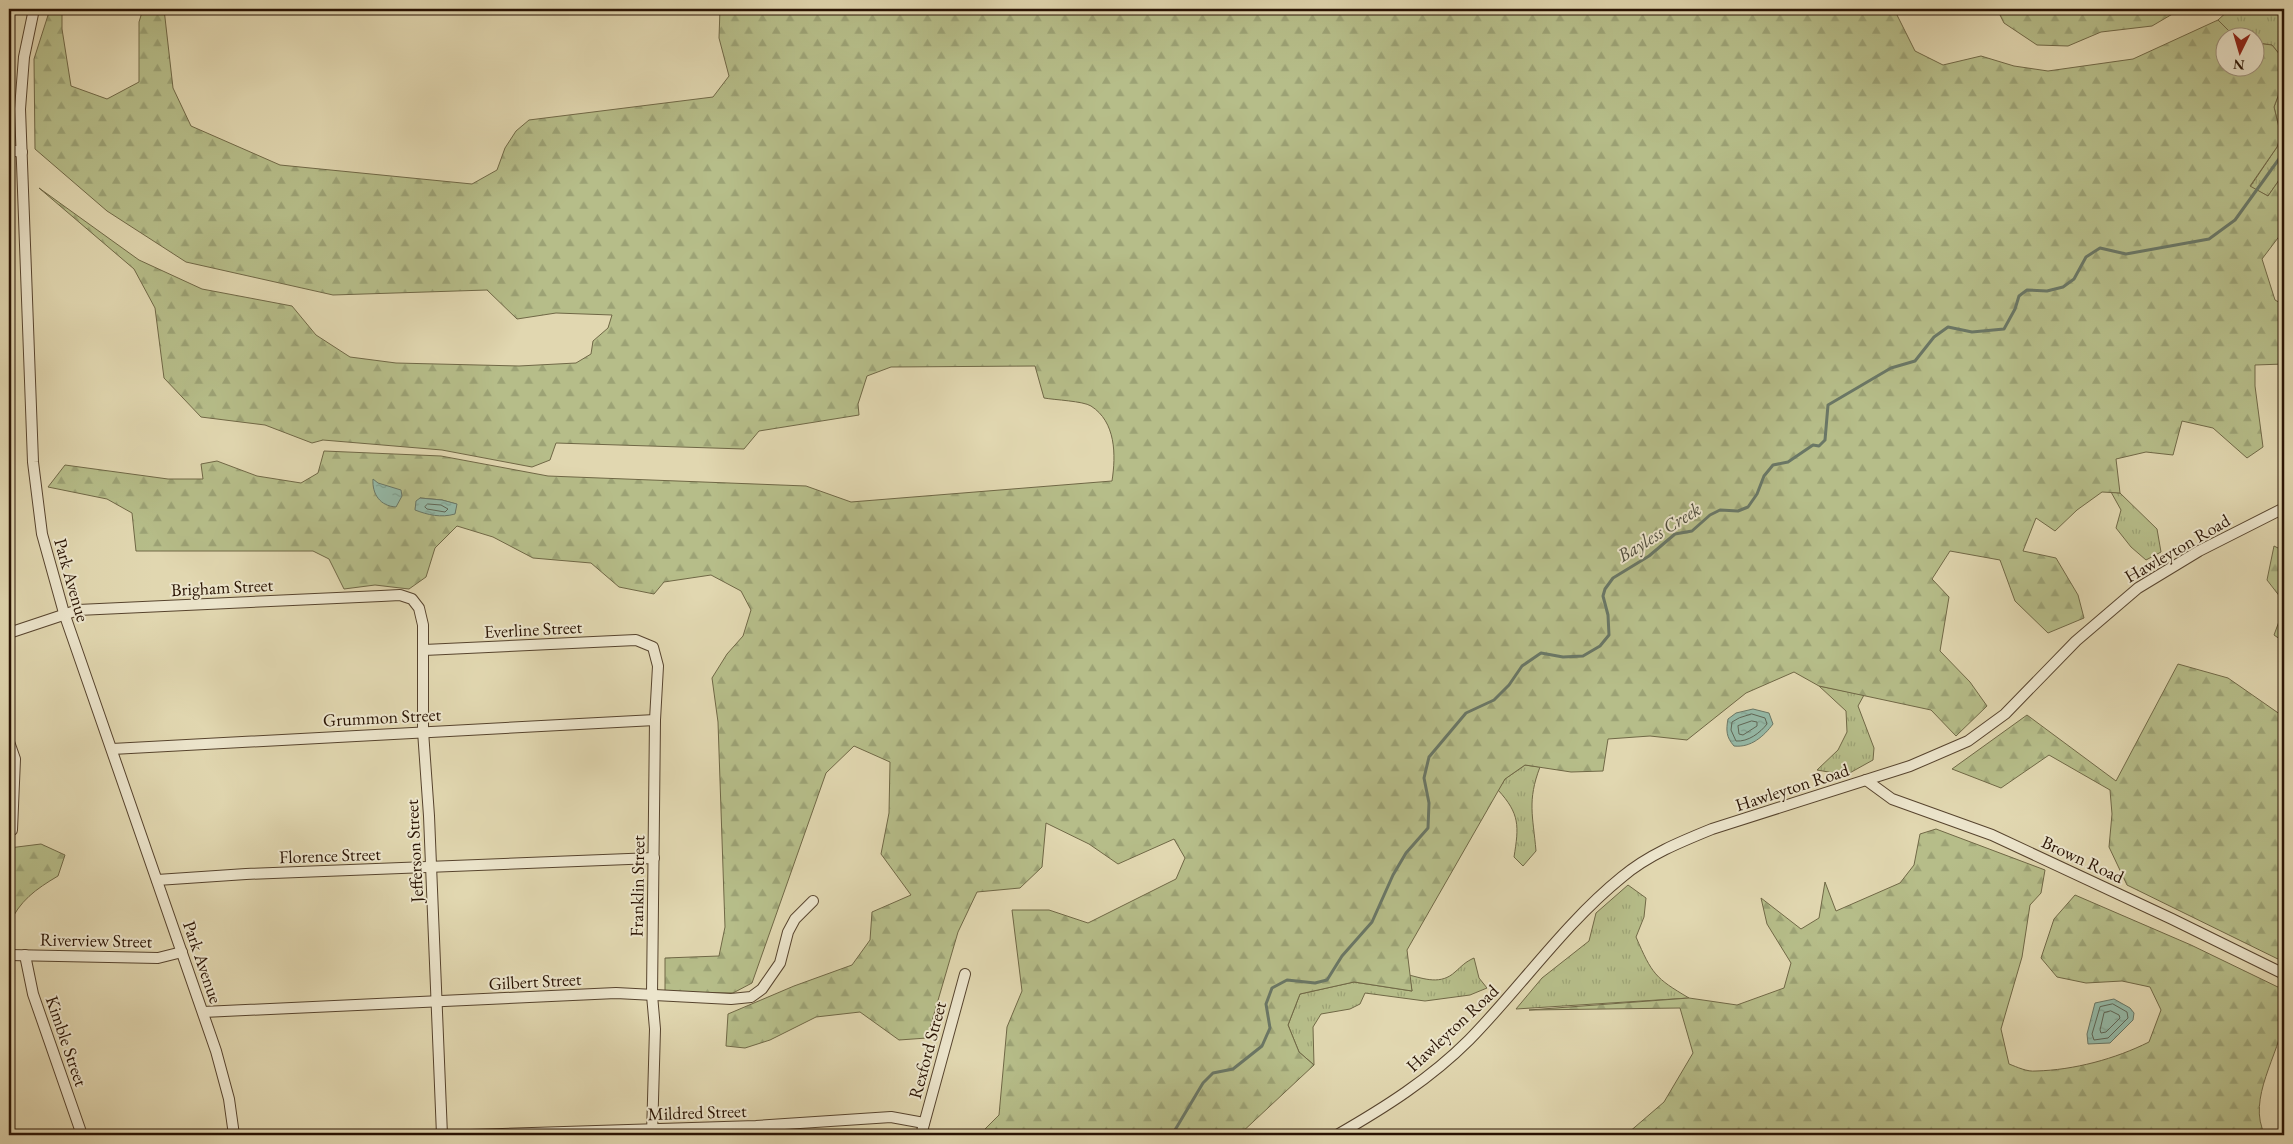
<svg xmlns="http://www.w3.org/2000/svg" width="2293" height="1144" font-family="'EB Garamond',serif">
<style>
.grass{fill:url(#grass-tufts);stroke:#706846}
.forest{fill:url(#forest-firs);stroke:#706846;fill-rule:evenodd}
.water{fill:url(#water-ripples);stroke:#6a7766}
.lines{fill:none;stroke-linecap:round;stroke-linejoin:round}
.shore{stroke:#5f6656;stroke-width:1}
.stream{stroke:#6a7766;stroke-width:3}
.minor-casing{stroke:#57442e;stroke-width:12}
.minor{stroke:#ece5cc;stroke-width:10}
.labels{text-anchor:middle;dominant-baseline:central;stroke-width:4;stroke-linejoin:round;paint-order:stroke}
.street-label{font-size:18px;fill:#291303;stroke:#ece5cc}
.water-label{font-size:19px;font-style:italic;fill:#4f4d3d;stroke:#ece5cc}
</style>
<defs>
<pattern id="grass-tufts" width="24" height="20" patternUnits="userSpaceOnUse" patternTransform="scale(1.25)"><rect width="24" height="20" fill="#b6bd89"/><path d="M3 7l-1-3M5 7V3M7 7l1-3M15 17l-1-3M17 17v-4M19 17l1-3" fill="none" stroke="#9ca275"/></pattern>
<pattern id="forest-firs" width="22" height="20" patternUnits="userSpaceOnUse" patternTransform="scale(1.25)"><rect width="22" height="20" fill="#b6bd89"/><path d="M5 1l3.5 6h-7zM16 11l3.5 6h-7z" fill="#9ca275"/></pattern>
<pattern id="water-ripples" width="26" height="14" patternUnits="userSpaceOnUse" patternTransform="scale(1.25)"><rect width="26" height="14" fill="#95baa8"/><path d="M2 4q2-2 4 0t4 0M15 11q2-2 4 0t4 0" fill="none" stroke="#809f8f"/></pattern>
</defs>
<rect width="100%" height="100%" fill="#e1d7b0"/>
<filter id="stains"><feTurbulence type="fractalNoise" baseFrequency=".004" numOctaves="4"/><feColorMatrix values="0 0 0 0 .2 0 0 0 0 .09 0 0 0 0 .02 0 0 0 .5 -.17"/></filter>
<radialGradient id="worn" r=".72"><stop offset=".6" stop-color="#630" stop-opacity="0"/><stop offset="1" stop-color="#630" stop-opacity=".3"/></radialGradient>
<g class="grass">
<polygon points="2230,9 2284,9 2284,60 2272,45 2256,43 2256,38 2235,37 2218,20"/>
<polygon points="2284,80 2284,173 2268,196 2250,187 2277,147 2281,136 2274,107"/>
<polygon points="2111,492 2120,493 2157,529 2161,552 2146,560 2131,547 2116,528 2121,510"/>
<polygon points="1819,686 1864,695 1858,706 1874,748 1873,760 1846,775 1817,770 1838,750 1847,732 1846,711"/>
<path d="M1525 765 1540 767C1527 801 1533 816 1536 851L1523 866 1514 857C1519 826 1520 814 1498 790L1505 779Z"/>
<path d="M1628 885 1646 898 1644 917 1636 937C1652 974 1655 978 1689 998L1516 1009 1542 978 1589 941 1596 913Z"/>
<path d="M1474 958 1479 978 1487 988 1470 995 1425 1001 1365 993 1360 1004 1350 1009 1321 1014 1313 1027 1314 1065 1299 1052 1288 1025 1300 994 1354 982 1412 991 1409 975C1425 979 1441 985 1455 972 1462 966 1465 962 1474 958Z"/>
</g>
<g class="forest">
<path d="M50 9H62V29L71 86 107 99 139 82V22L143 9H164L173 88 191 126 280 165 472 184 497 170 505 148 516 131 529 120 713 97 729 76 719 38 720 9H1894L1915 51 1943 65 1981 56 2014 66 2048 71 2133 59 2218 20 2235 37 2226 38V68H2256V43L2272 45 2284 60V80L2274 107 2281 136 2277 147 2250 186 2268 196 2284 173V230L2262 259 2275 300 2284 305V364L2255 365V386L2263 447 2247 458 2213 428 2182 421 2173 455 2146 452 2116 459 2120 493 2102 492 2077 510 2055 531 2036 518 2023 551 2056 558 2078 595 2084 618 2048 633 2015 601 2000 560 1950 551 1932 579 1949 597 1940 651 1970 682 1987 706 1956 736 1931 710 1819 686 1794 672 1746 693 1687 740 1650 736 1608 739 1603 771 1571 772 1525 765 1505 779 1407 950 1412 991 1354 982 1300 994 1288 1025 1299 1052 1314 1065 1239 1135H979L999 1115 1007 1027 1022 991 1012 910H1049L1088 923 1176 879 1185 858 1174 839 1118 864 1089 844 1046 823 1042 867 1020 888 977 892 958 932 927 1038 899 1040 860 1012 816 1017 770 1040 745 1048 726 1046 728 1014 794 986 852 965 870 940 872 912 911 895 881 854 889 813 890 762 854 746 826 773 752 983 733 993 665 992V958L719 956 725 927 718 722 712 678 727 654 743 636 751 610 741 591 711 575 664 582 654 594 619 587 591 563 533 558 493 537 457 526 435 548 426 577 409 589 375 585 344 589 329 559 313 551H136L132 513 107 499 48 487 65 465 168 479H203L201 464 217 461 257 476 301 483 318 473 324 451 441 456 548 476 806 486 851 502 1112 481C1116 455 1116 422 1091 406 1083 401 1055 400 1044 398L1035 366 891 367 867 376 858 404 859 415 759 431 744 449 556 443 550 460 532 467 442 450 323 440 312 443 265 425 201 417 164 378 155 308 134 269 39 188 139 260 202 289 292 306 316 335 350 357 396 363 519 366 576 363 591 354 593 341 608 328 612 315 556 313 517 319 487 290 333 295 186 262 107 211 35 149 34 59ZM420 498 442 500 456 504 455 513Z"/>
<polygon points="1997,9 2181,9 2152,26 2101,32 2068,46 2037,45 2004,23"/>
<polygon points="2274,546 2284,551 2284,602 2267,580"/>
<polygon points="2284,608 2284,642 2274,635"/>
<polygon points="2178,664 2228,678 2284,717 2284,962 2127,885 2109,847 2112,814 2110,790 2049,755 2001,788 1952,769 2027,715 2116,781"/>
<path d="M1936 829 2045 870 2041 893 2030 905 2022 957 2001 1029 2009 1064C2017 1067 2027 1072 2036 1071 2074 1070 2115 1059 2149 1042L2161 1010 2150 987 2122 981 2086 983 2057 977 2041 958 2054 919 2075 895 2191 945 2284 990C2284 999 2285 1009 2284 1018 2280 1054 2246 1099 2265 1135H1629L1628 1133 1664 1102 1693 1053 1680 1008 1529 1010 1689 998 1737 1005 1784 988 1791 963 1767 924 1761 898 1801 929 1819 918 1825 882 1836 911 1900 883 1914 865 1920 834Z"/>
<path d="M41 844 65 855 58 876C36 889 19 901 9 925V848Z"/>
</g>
<g class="water">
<path d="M373 479 378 483 401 490 402 496 396 507C380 506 372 494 373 479Z"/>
<path d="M420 498 442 500 457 504 455 514C441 518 428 515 415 510L416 501Z"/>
<path d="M1753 709 1769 713 1773 724C1764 736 1751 748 1734 746 1726 737 1726 730 1728 719L1736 713Z"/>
<polygon points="2114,999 2130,1008 2134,1013 2133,1020 2110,1043 2088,1044 2087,1034 2095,1003"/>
</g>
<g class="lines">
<g class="shore">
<polygon points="428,504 441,505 448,509 445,512 427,509 425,507"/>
<path d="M1752 714 1765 718 1767 724C1760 733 1748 742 1736 741L1731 730 1732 722 1739 718Z"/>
<polygon points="1752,721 1757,722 1757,726 1743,735 1739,734 1738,726"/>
<polygon points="2113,1004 2127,1012 2128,1018 2108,1038 2094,1040 2092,1034 2100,1007"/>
<polygon points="2111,1011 2119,1015 2120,1018 2106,1032 2101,1033 2100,1030 2104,1013"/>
</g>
<g class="stream">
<polyline points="2284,107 2282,112 2284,120"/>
<polyline points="1172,1135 1203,1083 1213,1073 1233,1069 1262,1046 1270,1028 1266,1004 1272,988 1287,980 1315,983 1327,980 1342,956 1372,922 1393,875 1406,853 1428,828 1429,803 1424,778 1429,757 1466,713 1494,700 1509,685 1522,666 1541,653 1563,657 1583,656 1600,646 1609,635 1608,615 1603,596 1605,589 1613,578 1649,556 1675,534 1692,531 1710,515 1720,510 1738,511 1748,507 1757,494 1764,476 1773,465 1788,462 1813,445 1819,446 1825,440 1828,405 1891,368 1915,361 1934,337 1948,327 1972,332 2004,329 2015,309 2019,296 2027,290 2047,291 2063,287 2074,279 2086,257 2100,248 2126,254 2209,239 2235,220 2284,152"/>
</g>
<defs>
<g id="minor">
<polyline points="34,9 24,57 20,109 33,462 42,534 64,613 216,1051 229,1099 234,1135"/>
<polyline points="9,150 22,152"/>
<polyline points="9,633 78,610 381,596 400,595 412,599 419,608 423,625 423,731 429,816 442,1135"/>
<polyline points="424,650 636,640 653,647 658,666 655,720 652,995 655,1029 652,1135"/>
<polyline points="9,742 15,759 12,830"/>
<polyline points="112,749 655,720"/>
<polyline points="1866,780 1892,799 1992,835 2172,919 2284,974"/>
<polyline points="157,880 246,874 654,858"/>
<polyline points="9,955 158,958 182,952"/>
<polyline points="25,955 33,994 82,1135"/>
<polyline points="203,1012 616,993 731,999 751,997 762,989 780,963 788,932 795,919 813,901"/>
<polyline points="471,1135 756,1126 891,1117 924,1123"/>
<polyline points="921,1135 965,974"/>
<path d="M1337 1135C1384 1108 1430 1079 1469 1040 1521 987 1564 924 1622 877 1648 855 1680 842 1712 829L1910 766 1968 741 2005 714 2076 641 2138 588 2199 551 2284 508"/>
</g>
</defs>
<use href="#minor" class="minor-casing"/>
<use href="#minor" class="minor"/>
</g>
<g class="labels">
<g class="street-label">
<text transform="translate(2177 548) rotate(-30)">Hawleyton Road</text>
<text transform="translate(72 580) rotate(74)">Park Avenue</text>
<text transform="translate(222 587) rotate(-3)">Brigham Street</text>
<text transform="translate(533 629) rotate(-3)">Everline Street</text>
<text transform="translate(382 717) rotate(-3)">Grummon Street</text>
<text transform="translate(1792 787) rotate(-18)">Hawleyton Road</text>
<text transform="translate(414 851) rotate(-93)">Jefferson Street</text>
<text transform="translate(330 855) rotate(-2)">Florence Street</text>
<text transform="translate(2083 859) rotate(25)">Brown Road</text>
<text transform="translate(637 886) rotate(-89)">Franklin Street</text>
<text transform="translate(96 940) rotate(1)">Riverview Street</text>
<text transform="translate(203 962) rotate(71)">Park Avenue</text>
<text transform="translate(535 981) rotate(-3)">Gilbert Street</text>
<text transform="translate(1452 1028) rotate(-43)">Hawleyton Road</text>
<text transform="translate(67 1041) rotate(71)">Kimble Street</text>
<text transform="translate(927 1050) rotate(-75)">Rexford Street</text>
<text transform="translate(697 1112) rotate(-2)">Mildred Street</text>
</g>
<g class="water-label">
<text transform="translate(1659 532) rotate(-32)">Bayless Creek</text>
</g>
</g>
<rect width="2293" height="1144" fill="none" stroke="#e1d7b0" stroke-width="30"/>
<rect x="10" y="10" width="2273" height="1124" fill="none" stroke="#291303" stroke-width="2.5"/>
<rect x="15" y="15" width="2263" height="1114" fill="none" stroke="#291303"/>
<g transform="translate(2240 52) rotate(185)"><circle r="24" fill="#ece5cc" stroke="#9e917c"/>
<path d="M0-4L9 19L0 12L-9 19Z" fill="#8f2418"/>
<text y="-8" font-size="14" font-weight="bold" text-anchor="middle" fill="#291303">N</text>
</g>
<rect width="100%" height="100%" filter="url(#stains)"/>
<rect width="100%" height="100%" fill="url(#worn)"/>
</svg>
